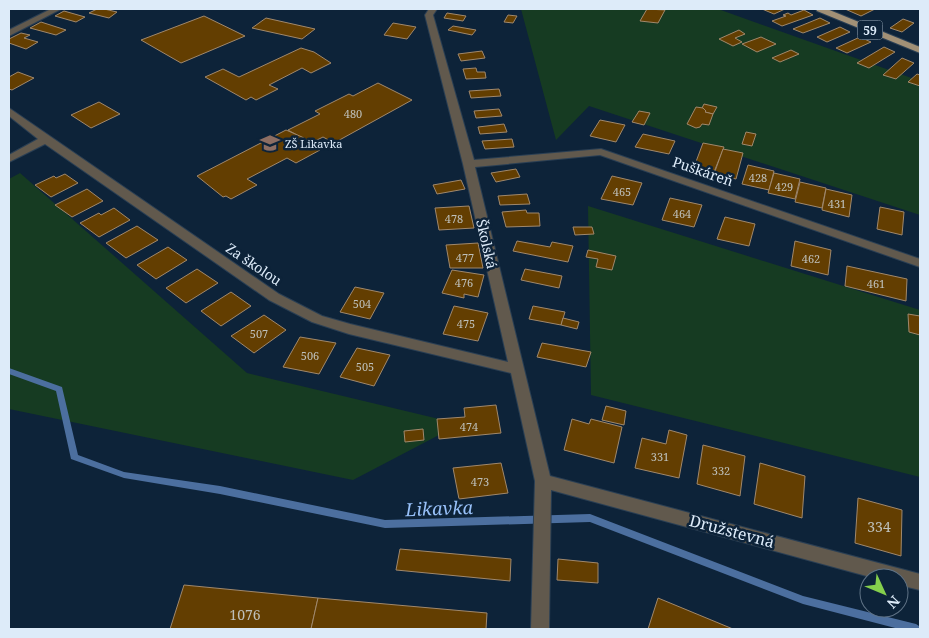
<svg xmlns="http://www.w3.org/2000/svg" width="929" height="638" font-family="'Noto Serif',serif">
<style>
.green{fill:#163b22}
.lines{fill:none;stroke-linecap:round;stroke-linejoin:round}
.stream{fill:#4c6f9f;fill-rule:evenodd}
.building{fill:#633e01;stroke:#a0886c}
.minor-casing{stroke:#2a3f54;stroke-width:2}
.primary-casing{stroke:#2a3f54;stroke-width:2}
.minor{fill:#61594d;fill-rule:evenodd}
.primary{fill:#a19076;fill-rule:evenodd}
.labels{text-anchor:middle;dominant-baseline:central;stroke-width:5;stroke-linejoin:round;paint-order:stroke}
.number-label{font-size:11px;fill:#bec0bb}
.far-poi-label{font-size:11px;fill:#ddebf9;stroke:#0d2339;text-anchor:start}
.shield{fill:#0d2339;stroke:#9fafbf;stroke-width:1}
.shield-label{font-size:12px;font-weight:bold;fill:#ddebf9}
.street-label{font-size:14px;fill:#ddebf9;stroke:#0d2339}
.near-number-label{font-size:14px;fill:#bec0bb}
.near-street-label{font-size:16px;fill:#ddebf9;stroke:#0d2339}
.near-water-label{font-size:18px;font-style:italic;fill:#98c1f9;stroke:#0d2339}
</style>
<rect width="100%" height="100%" fill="#0d2339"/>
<g class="green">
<polygon points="521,9 718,9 920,81 920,215 589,106 556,140"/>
<polygon points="20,173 247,373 460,424 353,480 9,409 9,179"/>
<polygon points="588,206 920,310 920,477 591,395"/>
</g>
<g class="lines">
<polygon class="stream" points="9,368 62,387 78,455 124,472 220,486 385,520 590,514 803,596 916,624 919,626 920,629 899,629 803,604 590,522 385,528 220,494 124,478 71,459 56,391 9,374"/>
</g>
<g class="building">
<polygon points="97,9 104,9 117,12 109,18 89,13"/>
<polygon points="647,9 665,10 658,23 640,21"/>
<polygon points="762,9 785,9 774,14"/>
<polygon points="845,9 875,9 861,16"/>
<polygon points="804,10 813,15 782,26 772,21 786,16 783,15 788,13 791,15"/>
<polygon points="64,11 85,17 76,22 55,16"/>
<polygon points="447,13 466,16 463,21 444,18"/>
<polygon points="508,15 517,16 513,23 504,22"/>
<polygon points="204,16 245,36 181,63 141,40"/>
<polygon points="266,18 315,29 302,39 252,28"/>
<polygon points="820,18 830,23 803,33 793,29"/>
<polygon points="903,19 914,23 902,32 890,28"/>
<polygon points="41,22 66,30 56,35 30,28"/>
<polygon points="393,23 416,27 407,39 384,35"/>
<polygon points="453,26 476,30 472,35 448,30"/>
<polygon points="840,27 850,32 827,42 817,37"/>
<polygon points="739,30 745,34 735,38 742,42 733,46 719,39"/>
<polygon points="21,33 30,35 24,38 38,42 26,49 9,43 9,39"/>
<polygon points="761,37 776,44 757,52 742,44"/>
<polygon points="860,37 871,42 847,53 836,48"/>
<polygon points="884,47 895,52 869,68 857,63"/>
<polygon points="301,48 314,52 331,63 311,73 302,68 269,85 278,89 256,100 251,97 246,100 205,77 223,69 239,77"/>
<polygon points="791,50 799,54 780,62 772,58"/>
<polygon points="482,51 485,58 461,61 458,54"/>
<polygon points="902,58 914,63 896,79 883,75"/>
<polygon points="476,68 477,72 485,72 486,78 466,79 463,69"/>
<polygon points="18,72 34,78 12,90 9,89 9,77"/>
<polygon points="917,74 920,75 920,86 908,82"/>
<polygon points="378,83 412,100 334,143 323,137 311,143 288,130 320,114 315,111 349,94 353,96"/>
<polygon points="499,89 501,96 471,98 469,91"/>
<polygon points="99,102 120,114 91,128 71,115"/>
<polygon points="704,104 717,107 713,114 705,112 706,111 702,108"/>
<polygon points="696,107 703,108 706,111 705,112 713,114 709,125 702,124 700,127 696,128 687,124"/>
<polygon points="499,109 502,116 476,118 474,111"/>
<polygon points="639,111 650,113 644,125 632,122"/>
<polygon points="600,120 625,125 616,142 590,136"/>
<polygon points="504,124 507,132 480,134 478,127"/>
<polygon points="286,130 302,137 317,146 315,147 320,150 296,163 287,158 247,179 257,185 231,199 226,196 223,197 197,176"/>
<polygon points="746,132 756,134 752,146 742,144"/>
<polygon points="643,134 675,141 669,154 635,147"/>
<polygon points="512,139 514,147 485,149 482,141"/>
<polygon points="703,143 724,147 714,172 694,167"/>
<polygon points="723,149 743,153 736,179 714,174"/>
<polygon points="748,165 774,171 769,190 742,184"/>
<polygon points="516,169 520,177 496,182 491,173"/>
<polygon points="774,173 800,179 795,199 768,193"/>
<polygon points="65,174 78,183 51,197 35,185 54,176 56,178"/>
<polygon points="612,176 642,183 633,205 601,199"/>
<polygon points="461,180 465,189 437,194 433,185"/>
<polygon points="800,182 826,188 822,208 795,202"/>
<polygon points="87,189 103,201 72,217 55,205"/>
<polygon points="826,189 852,195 849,217 822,210"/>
<polygon points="527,194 530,204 500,205 498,196"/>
<polygon points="670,198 702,205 694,227 662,220"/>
<polygon points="469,206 474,228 439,230 435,208"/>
<polygon points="880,207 904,212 902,235 877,229"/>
<polygon points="114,208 130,220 99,237 80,223 99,213 101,215"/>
<polygon points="526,210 527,213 539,213 540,226 506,227 502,212"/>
<polygon points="725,217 755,224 749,246 717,239"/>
<polygon points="137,226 158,240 126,258 106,243"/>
<polygon points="573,227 592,227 594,234 575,235"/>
<polygon points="517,241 550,247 552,242 573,246 568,262 513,251"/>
<polygon points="795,241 831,250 828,275 791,266"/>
<polygon points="478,243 483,268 450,268 446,245"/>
<polygon points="168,247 187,260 156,279 137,265"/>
<polygon points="588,250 616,256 612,270 596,267 598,259 586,257"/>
<polygon points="847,266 907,279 906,301 845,286"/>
<polygon points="197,269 218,283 186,303 166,288"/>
<polygon points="525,269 562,276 559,288 521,280"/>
<polygon points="452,270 484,275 478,297 464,294 464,298 442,293"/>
<polygon points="355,287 384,293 370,319 340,312"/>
<polygon points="231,292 251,306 221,326 201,311"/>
<polygon points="454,306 488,313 478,341 443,334"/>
<polygon points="533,306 565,312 561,325 529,319"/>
<polygon points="908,314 920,316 920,335 909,332"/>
<polygon points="264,315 286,330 254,353 231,336"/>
<polygon points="563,318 579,322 577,329 561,325"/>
<polygon points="300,337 336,343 319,374 283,367"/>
<polygon points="542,343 591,352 586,367 537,357"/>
<polygon points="357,348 390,355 374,386 340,377"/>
<polygon points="496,405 501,433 439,439 437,419 465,417 464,408"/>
<polygon points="606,406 626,411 624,425 602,420"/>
<polygon points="572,419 589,424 591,419 622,427 614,463 564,450"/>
<polygon points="423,429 424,440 405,442 404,431"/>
<polygon points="669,430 687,435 679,478 635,468 642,438 666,444"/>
<polygon points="703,445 745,456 740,496 697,484"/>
<polygon points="501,463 508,493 459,499 453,468"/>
<polygon points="760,463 805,476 802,518 754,504"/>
<polygon points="858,498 902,510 901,556 855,543"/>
<polygon points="400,549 511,559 510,581 396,570"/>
<polygon points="558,559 598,563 598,583 557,580"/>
<polygon points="184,585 318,598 311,629 170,629"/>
<polygon points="318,598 487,613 486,629 311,629"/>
<polygon points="658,598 733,629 648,629"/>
</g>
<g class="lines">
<defs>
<g id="minor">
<polygon points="51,9 61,9 9,36 9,30"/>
<polygon points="429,9 437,9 433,15 474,160 601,149 920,259 920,267 600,155 475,167 550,476 920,574 920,590 899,585 899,578 874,578 551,490 549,629 531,629 535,481 511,373 349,334 312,322 269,300 45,144 9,162 9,155 38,139 9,116 9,108 279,294 322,316 350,324 508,362 463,164 425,15"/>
</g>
<polygon id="primary" points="816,9 827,9 920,47 920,53 817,11"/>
</defs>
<use href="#minor" class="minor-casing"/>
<use href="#primary" class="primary-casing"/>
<use href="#minor" class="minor"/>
<use href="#primary" class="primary"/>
</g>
<defs>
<symbol id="school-bare" viewBox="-9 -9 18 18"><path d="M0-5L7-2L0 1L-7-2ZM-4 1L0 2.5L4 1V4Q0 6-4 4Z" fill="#8d6e63" stroke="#0d2339" stroke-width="2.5" paint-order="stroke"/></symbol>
</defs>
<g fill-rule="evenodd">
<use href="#school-bare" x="256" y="129" width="28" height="28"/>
</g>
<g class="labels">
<g class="number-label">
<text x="353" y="113">480</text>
<text x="758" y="177">428</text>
<text x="784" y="186">429</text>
<text x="622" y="191">465</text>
<text x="837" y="203">431</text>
<text x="682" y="213">464</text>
<text x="454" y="218">478</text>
<text x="465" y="257">477</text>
<text x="811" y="258">462</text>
<text x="464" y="282">476</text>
<text x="876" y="283">461</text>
<text x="362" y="303">504</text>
<text x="466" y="323">475</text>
<text x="259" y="333">507</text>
<text x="310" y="355">506</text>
<text x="365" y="366">505</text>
<text x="469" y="426">474</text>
<text x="660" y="456">331</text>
<text x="721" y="470">332</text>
<text x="480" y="481">473</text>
</g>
<g class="far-poi-label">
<text x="285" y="143">ZŠ Likavka</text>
</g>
<rect class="shield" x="857.5" y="20.5" width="25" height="19" rx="4"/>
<g class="shield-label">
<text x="870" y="30">59</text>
</g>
<g class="street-label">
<text transform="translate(703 171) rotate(19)">Puškáreň</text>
<text transform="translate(487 244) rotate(77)">Školská</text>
<text transform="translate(254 264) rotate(34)">Za školou</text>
</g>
<g class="near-number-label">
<text x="879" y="526">334</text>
<text x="245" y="614">1076</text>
</g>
<g class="near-street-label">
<text transform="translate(732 531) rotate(15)">Družstevná</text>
</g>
<g class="near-water-label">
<text transform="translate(439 508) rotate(-2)">Likavka</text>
</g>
</g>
<rect width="929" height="638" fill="none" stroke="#ddebf9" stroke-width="20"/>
<g transform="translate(884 593) rotate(134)"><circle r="24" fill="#0d2339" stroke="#607386"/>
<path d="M0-4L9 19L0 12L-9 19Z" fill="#85cf4d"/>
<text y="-8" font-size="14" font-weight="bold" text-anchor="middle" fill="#ddebf9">N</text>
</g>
</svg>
